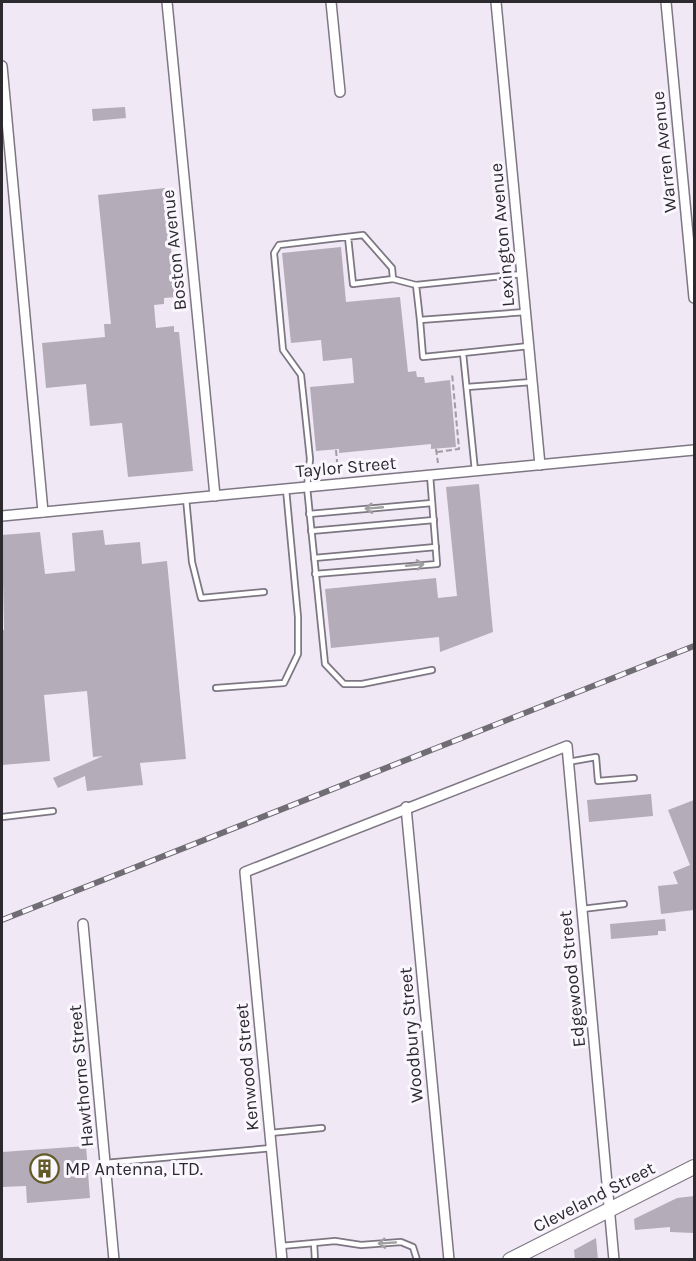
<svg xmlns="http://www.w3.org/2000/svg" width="696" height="1261" font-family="Karla,sans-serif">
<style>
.building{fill:#b4adb9}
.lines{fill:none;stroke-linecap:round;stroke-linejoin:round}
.lane-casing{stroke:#7e7783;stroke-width:8}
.street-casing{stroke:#7e7783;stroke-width:12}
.secondary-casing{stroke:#7e7783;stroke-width:16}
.path{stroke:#a19ba5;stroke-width:2;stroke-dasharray:6 3;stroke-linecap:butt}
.lane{stroke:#fff;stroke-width:4.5}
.street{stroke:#fff;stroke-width:9}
.secondary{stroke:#fff;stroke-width:14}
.rail-casing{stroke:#716d74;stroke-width:6}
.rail{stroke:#fbf7ff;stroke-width:4;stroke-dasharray:11;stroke-linecap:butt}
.oneway{stroke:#a09fa1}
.labels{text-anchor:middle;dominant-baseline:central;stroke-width:6;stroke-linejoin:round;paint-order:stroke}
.street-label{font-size:18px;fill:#2d2a2f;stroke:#fbf7ff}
.poi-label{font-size:18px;fill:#2d2a2f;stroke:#fbf7ff;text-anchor:start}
</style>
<rect width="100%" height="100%" fill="#f0e8f5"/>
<g class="building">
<polygon points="125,107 126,118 93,121 92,109"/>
<polygon points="165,188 176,297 164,298 164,304 154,305 156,328 174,326 174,332 179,332 193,471 128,477 122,423 90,426 86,384 46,388 42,343 105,337 104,324 111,324 98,195"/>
<polygon points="341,247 346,302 400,297 408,372 416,371 417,377 424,377 425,383 450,380 456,447 431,449 431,444 339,453 339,449 316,451 310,387 354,383 352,358 323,361 321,340 291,343 282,253"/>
<polygon points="479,484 493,632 440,652 439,637 331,648 325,589 436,578 438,598 457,596 446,487"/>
<polygon points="103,530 105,545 140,542 142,564 167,561 186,759 140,763 143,785 87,791 85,776 58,788 53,778 103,756 93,757 87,691 44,695 50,761 2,765 2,630 4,630 2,535 40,532 45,574 75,571 72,533"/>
<polygon points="651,794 653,816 589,822 587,800"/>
<polygon points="694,800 694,910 661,914 658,886 678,884 673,872 690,865 668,810"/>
<polygon points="665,919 666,931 658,931 658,935 611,939 610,924"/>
<polygon points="86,1146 90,1198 27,1203 26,1186 2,1187 2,1152"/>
<polygon points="694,1196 694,1233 670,1232 670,1227 635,1230 634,1219 677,1198"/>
<polygon points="596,1238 598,1260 575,1260 574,1250"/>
</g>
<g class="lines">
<defs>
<g id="lane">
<polyline points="348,237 353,284 393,279 392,268 363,235 279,245 274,253 283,350 301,375 310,459 307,487 325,664 344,684 362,684 432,670"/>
<polyline points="522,274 416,285 420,320 526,312"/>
<polyline points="393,279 416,285"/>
<polyline points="420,320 423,357 463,353"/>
<polyline points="467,387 532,382"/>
<polyline points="475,471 463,353 529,346"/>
<polyline points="186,498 192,562 201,598 264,592"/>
<polyline points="309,514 432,503"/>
<polyline points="311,531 434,520"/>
<polyline points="314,558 436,547"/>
<polyline points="315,574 437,564 430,475"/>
<polyline points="216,688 284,683 298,654 298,617 286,489"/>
<polyline points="568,762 596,757 598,781 634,778"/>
<polyline points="2,817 53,811"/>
<polyline points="582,909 624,904"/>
<polyline points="270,1133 322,1128"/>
<polyline points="105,1163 272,1148"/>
<polyline points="314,1243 335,1241 361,1245 401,1242 413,1247 417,1260"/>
<polyline points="281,1246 314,1243 315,1260"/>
</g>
<g id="street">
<polyline points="167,2 215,496"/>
<polyline points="331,2 340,92"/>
<polyline points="496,2 540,465"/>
<polyline points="666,2 694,298"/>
<polyline points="2,66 43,512"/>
<polyline points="2,516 694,450"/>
<polyline points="406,807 449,1260"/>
<polyline points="83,924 114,1260"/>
<polyline points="282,1260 245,872 567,746 614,1260"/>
</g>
<polyline id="secondary" points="510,1260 694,1167"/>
</defs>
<use href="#lane" class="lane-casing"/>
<use href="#street" class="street-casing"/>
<use href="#secondary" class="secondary-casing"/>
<g class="path">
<polyline points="436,449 438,463"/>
<polyline points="336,450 338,473"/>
<polyline points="437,452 459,449 452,373"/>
</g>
<use href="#lane" class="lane"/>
<use href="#street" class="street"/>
<use href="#secondary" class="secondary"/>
<defs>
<polyline id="rail" points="2,920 694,646"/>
</defs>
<use href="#rail" class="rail-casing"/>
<use href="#rail" class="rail"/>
</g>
<defs><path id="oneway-shaft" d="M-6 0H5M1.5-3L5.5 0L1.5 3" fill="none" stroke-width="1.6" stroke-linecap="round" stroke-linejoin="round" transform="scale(1.5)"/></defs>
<g class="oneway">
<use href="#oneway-shaft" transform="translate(374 508) rotate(175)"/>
<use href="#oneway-shaft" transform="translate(415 565) rotate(-5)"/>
<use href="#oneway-shaft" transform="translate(387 1243) rotate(176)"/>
</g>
<defs>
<symbol id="building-ring" viewBox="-11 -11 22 22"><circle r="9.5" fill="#fbf7ff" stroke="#625b28" stroke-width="1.5"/><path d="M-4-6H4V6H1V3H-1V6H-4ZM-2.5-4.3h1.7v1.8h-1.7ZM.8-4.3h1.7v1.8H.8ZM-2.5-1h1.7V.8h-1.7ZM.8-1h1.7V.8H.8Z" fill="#625b28"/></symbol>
</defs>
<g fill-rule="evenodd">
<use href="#building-ring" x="28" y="1152" width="33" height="33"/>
</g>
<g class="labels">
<g class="street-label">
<text transform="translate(664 152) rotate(-96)">Warren Avenue</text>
<text transform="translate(502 235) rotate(-95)">Lexington Avenue</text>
<text transform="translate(174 250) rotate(-96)">Boston Avenue</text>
<text transform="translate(346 467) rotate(-5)">Taylor Street</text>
<text transform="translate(572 979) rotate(-96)">Edgewood Street</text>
<text transform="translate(411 1035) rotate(-95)">Woodbury Street</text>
<text transform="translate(247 1067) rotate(-95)">Kenwood Street</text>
<text transform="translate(81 1076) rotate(-95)">Hawthorne Street</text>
<text transform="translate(594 1197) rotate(-27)">Cleveland Street</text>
</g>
<g class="poi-label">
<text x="65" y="1169">MP Antenna, LTD.</text>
</g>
</g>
<rect width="696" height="1261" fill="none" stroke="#2d2a2f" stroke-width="6"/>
</svg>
